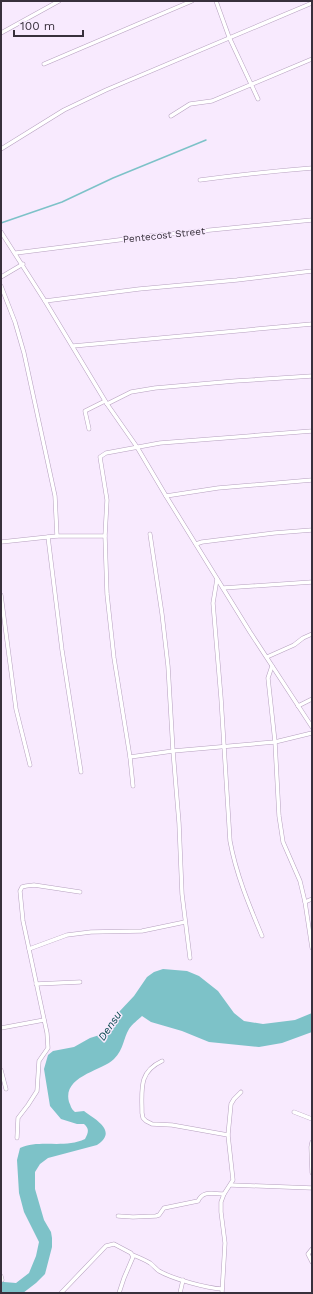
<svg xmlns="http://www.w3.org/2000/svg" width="313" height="1294" font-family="'Work Sans',sans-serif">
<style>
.water{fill:#7dc2c8}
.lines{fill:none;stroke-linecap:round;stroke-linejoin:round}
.stream{stroke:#7dc2c8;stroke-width:1.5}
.minor-casing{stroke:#b6a0bf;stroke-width:4.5}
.minor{stroke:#fff;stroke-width:3.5}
.labels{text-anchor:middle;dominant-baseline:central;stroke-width:3;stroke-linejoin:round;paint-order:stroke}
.street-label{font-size:10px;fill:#38303c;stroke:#f8eafe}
.water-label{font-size:11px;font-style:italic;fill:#094a4f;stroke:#f8eafe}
</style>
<rect width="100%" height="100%" fill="#f8eafe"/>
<path class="water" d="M163 969 187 971 199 976 218 991 234 1013 244 1021 263 1024 295 1020 312 1013V1032L282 1043 259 1047 209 1042 182 1031 151 1022 142 1016C138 1020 132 1024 129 1029 123 1039 124 1049 114 1059 102 1071 62 1076 69 1102 71 1106 71 1109 75 1112L84 1111C96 1120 118 1131 97 1145L48 1158 40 1164 35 1172V1189L44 1220 51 1232 52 1238V1247L45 1274 36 1283 23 1293H1V1280L4 1282 16 1283 29 1273 36 1256 39 1242 24 1212 19 1193 17 1160 20 1148C40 1139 64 1149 85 1139 88 1133 90 1129 84 1124H77L61 1119 50 1106 44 1069 48 1055 53 1051 74 1047 90 1038 106 1033 118 1013 134 996 147 977 154 972Z"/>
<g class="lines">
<polyline class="stream" points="1,223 62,202 113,178 206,140"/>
<defs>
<g id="minor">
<polyline points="216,1 229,37 258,99"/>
<polyline points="1,33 59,1"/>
<polyline points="44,64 192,1"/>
<polyline points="171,116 190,104 212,101 312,59"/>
<polyline points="1,149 64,110 106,90 312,3"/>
<path d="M200 180C238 175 275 171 312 168"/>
<polyline points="1,232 45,301 107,404 137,447 166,496 250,632 312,727"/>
<polyline points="16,253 150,236 312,220"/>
<polyline points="1,277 23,264"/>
<polyline points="1,286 15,322 24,353 55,496 57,536"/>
<polyline points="45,301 139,289 237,280 312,271"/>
<polyline points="73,346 312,324"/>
<polyline points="107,404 131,392 155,388 235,381 312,376"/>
<polyline points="89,429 85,411 105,401"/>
<polyline points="166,496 218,488 312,480"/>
<polyline points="150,534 162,614 168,666 173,751 179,823 182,894 190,958"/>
<polyline points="48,537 62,650 81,772"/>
<polyline points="1,542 57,536 105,536"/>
<polyline points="196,544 202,542 274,533 312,530"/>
<path d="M217 579 213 603 221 698 230 841C236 874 249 905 262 936"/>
<polyline points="223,588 312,582"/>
<polyline points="1,595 16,709 30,765"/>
<polyline points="267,657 294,645 303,638 312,634"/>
<polyline points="272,666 268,678 275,742 279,816 283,842 300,881 305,902 312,948"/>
<polyline points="298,706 312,699"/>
<polyline points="130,757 173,751 275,742 312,733"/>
<polyline points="133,786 130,757 114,658 107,594 105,536 107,500 100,457 106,453 160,443 312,431"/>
<polyline points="305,902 312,899"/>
<polyline points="29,949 67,935 91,932 142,931 185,922"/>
<polyline points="36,984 80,982"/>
<polyline points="1,1028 44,1020"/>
<path d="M162 1061C138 1072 142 1090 142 1113L143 1118 146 1121 152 1124 172 1125 228 1135 233 1180 224 1194 221 1202V1212L225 1243 222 1293"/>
<polyline points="1,1070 6,1089"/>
<polyline points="294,1112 312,1119"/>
<polyline points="228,1135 231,1104 234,1099 241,1092"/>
<polyline points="17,1138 18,1118 28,1105 37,1091 39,1061 48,1048 47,1033 23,921 20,891 22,887 26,886 34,885 80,892"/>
<polyline points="312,1142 311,1147 312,1173"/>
<polyline points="231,1185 312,1188"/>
<path d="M118 1216 133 1217 156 1216 159 1215 164 1208 198 1201C203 1190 213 1194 224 1194"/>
<polyline points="312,1249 308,1254 312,1262"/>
<path d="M133 1255C138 1257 145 1260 150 1263 153 1265 156 1269 159 1271 173 1279 206 1288 222 1289"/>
<polyline points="1,1276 2,1280"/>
<polyline points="61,1293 106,1246 114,1244 131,1253 133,1257 124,1278 119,1293"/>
<polyline points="180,1293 183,1280"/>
</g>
</defs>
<use href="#minor" class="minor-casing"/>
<use href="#minor" class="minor"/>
</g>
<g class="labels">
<g class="street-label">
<text transform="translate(164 235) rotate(-6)">Pentecost Street</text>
</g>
<g class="water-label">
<text transform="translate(110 1026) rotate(-56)">Densu</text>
</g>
</g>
<rect width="313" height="1294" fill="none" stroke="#38303c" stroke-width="4"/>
<path d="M14 30v6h69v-6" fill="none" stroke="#38303c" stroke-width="2"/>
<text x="20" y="30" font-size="12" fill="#38303c" stroke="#f8eafe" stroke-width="3" paint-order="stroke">100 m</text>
</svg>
